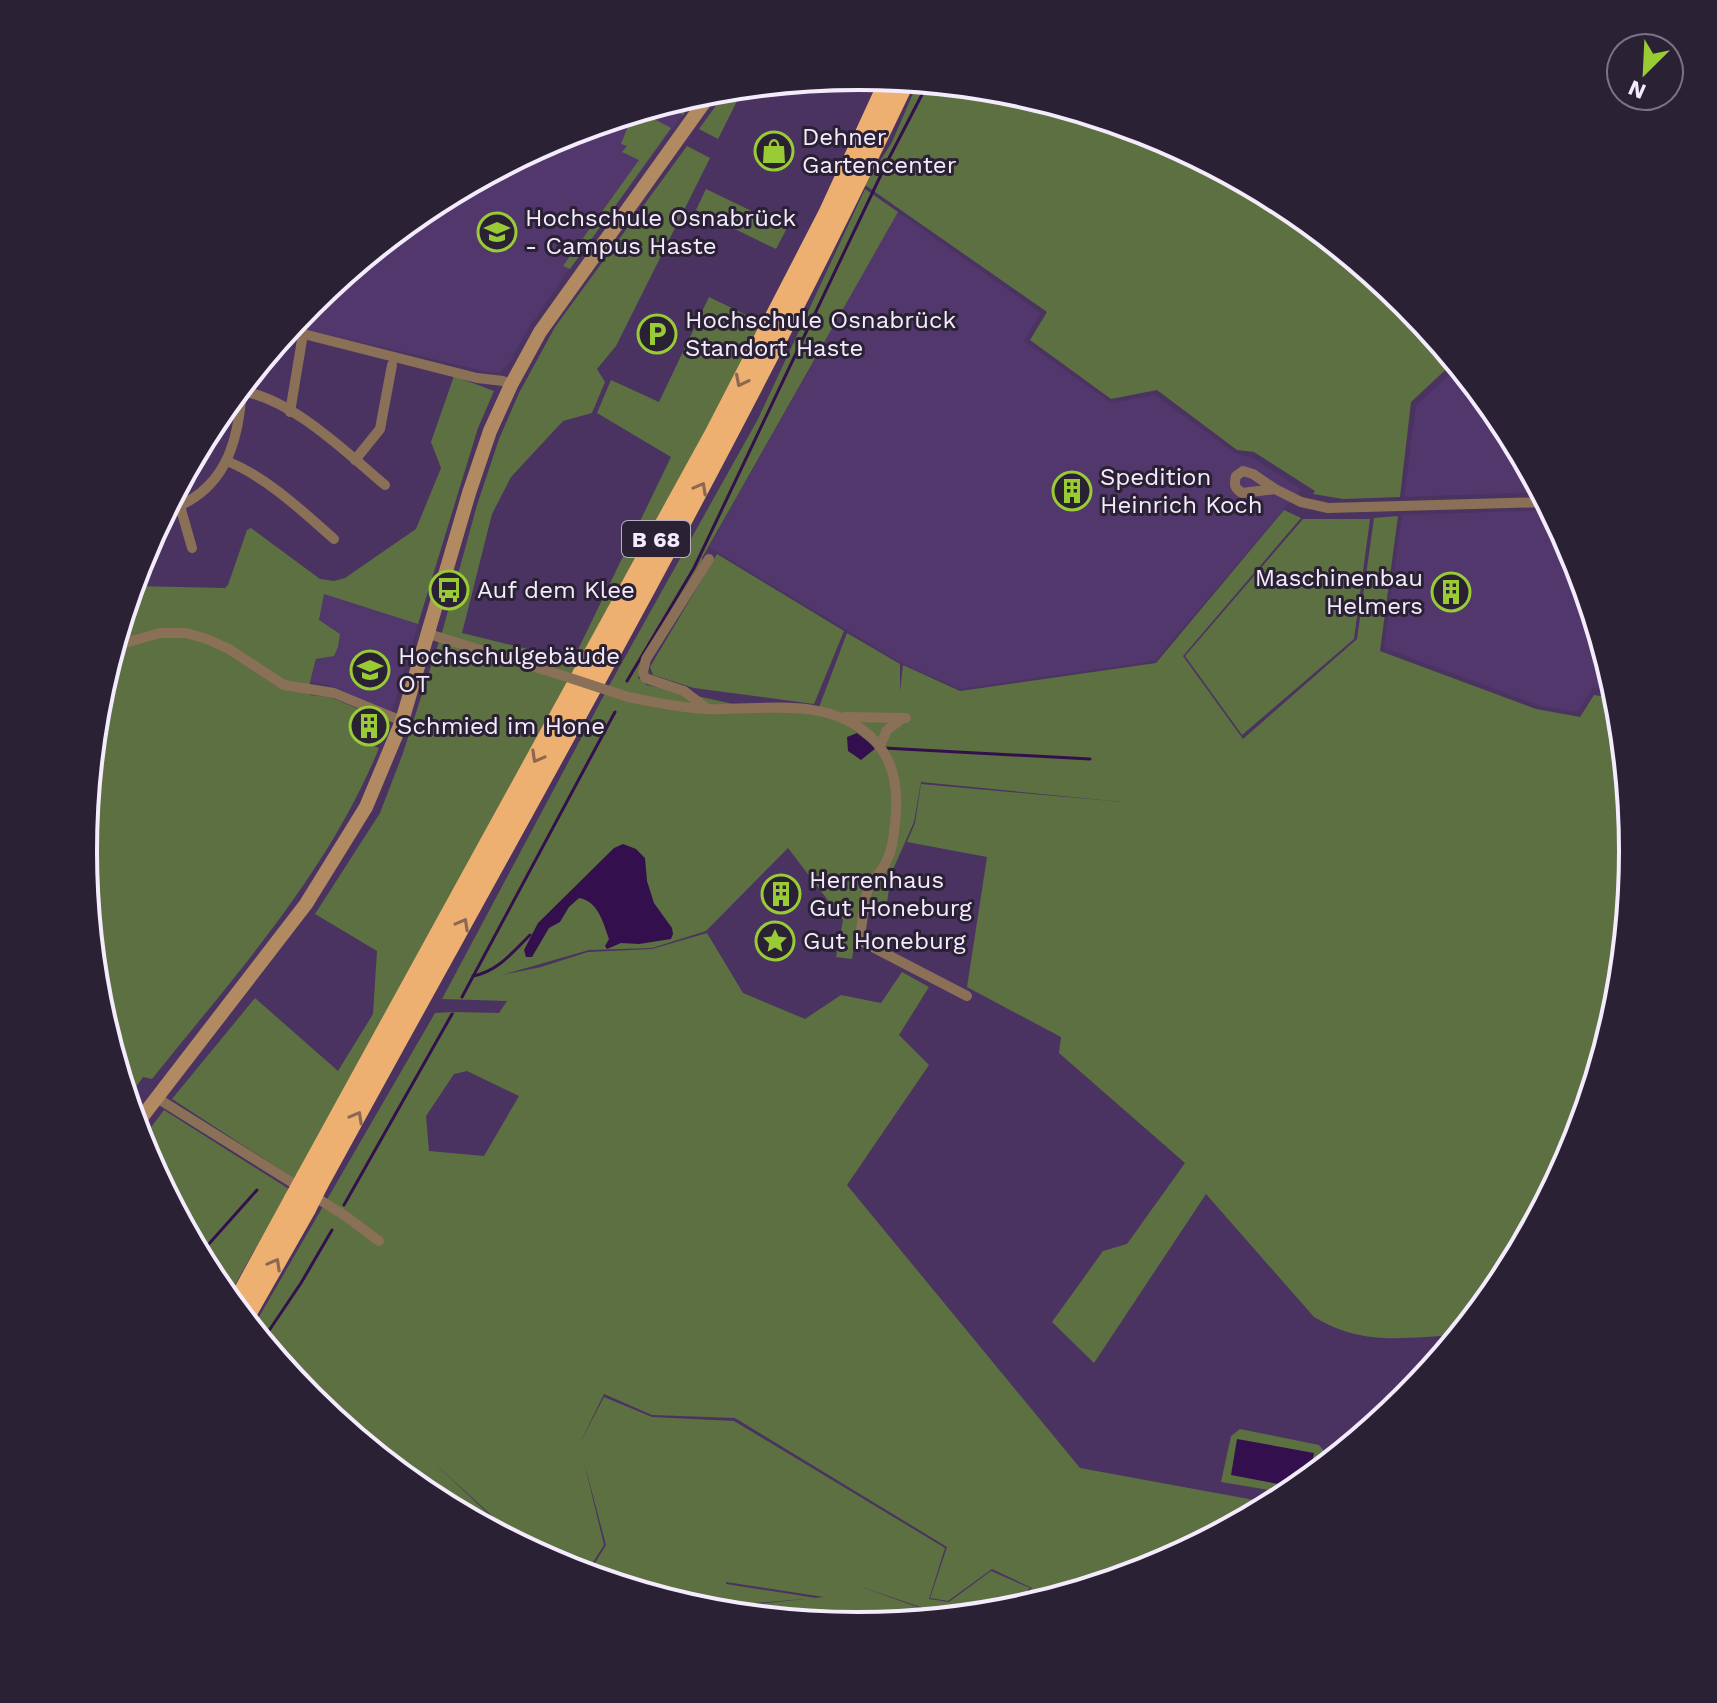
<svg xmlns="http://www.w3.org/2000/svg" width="1717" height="1703" font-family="'Work Sans',sans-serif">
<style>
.built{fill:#52376c}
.green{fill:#5d7041;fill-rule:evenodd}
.water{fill:#33104d}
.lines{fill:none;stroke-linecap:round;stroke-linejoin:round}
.stream{stroke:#33104d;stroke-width:3}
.street{stroke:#897057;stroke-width:10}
.secondary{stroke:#b28a62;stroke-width:14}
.highway{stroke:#edb071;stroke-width:18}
.street-bridge{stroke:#897057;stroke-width:10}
.highway-bridge{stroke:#edb071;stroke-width:18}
.oneway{stroke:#8c6853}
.labels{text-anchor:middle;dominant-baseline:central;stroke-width:6;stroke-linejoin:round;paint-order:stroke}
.shield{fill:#2b2135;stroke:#b8afc1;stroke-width:2}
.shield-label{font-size:22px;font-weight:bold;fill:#f4ecfd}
.poi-label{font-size:24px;fill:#f4ecfd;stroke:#2b2135;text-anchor:start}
.rim{fill:none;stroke:#f4ecfd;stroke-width:4}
</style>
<rect width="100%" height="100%" fill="#4a3360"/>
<g class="built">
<polygon points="698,94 578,257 529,327 509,363 500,372 488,372 292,326 310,303 428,206 562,135"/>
<polygon points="898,212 1041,313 1024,341 1111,403 1155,395 1235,453 1253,458 1301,489 1155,661 960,689 901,663 709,547"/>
<polygon points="1458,366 1504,421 1542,492 1404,497 1416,406"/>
<polygon points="1551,510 1575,555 1616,692 1593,687 1578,712 1541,706 1384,648 1402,515"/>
<polygon points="324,593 418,624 392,711 325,684 310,682 317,659 333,656 319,620"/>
</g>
<g class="green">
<polygon points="918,82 1010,91 1156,135 1290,207 1407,303 1455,361 1411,402 1400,497 1343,499 1313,494 1315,491 1254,452 1237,450 1157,390 1111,399 1030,340 1047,312 865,185 892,142"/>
<polygon points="744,87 718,139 699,129 728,89"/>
<polygon points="698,94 683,115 666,106 666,103"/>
<polygon points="643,113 671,128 570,269 563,266 639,160 622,152 627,146 621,144 632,116 640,119"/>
<polygon points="687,146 710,158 616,346 597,369 605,382 592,413 563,421 511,477 492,514 462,633 573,660 671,457 597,413 611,380 659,402 709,297 765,324 295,1179 172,1099 255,998 338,1071 373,1014 377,951 315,914 380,813 403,753 443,629 477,505 499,439 519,393 555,327"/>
<polygon points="706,189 787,228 776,249 696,210"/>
<path d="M865 189 898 212 702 558 703 568 646 659 638 678 647 685 765 711 818 710 847 633 900 664V691L903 665 960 691 1156 663 1284 510 1301 518 1183 656 1243 739 1357 639 1374 518 1398 516 1380 651 1536 709 1580 717 1594 695 1619 699 1634 852 1619 1003 1575 1149 1503 1283 1460 1335C1404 1337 1364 1347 1314 1317L1206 1194 1094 1363 1052 1322 1103 1251 1127 1244 1185 1163 1059 1053 1061 1037 967 987 987 857 907 842 915 823 921 784 1123 802 921 782 914 822 891 874 887 903 861 900 852 959 836 957 843 920 788 848 706 931 652 948 589 950 502 975 541 967 588 952 652 949 707 933 743 993 805 1019 841 995 881 1003 902 972 929 987 899 1035 929 1065 847 1185 1080 1468 1276 1504 1155 1568 1006 1612 1032 1588 992 1569 948 1601 930 1598 947 1547 735 1418 652 1415 604 1394 579 1445 604 1397 652 1417 734 1421 945 1548 929 1599 949 1602 991 1571 1030 1588 1003 1613 953 1618 856 1585 948 1618 858 1627 706 1612 719 1608 824 1597 726 1582V1584L816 1598 720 1606 703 1611 587 1576 606 1545 584 1462 604 1545 585 1575 561 1568 533 1553 432 1461 527 1550 427 1496 408 1481 416 1474 407 1480 310 1400 252 1329 435 1013 454 1012 419 1072 455 1012 499 1013 507 1001 442 999 610 684 758 419ZM467 1071 519 1096 484 1156 429 1151 426 1116 454 1074Z"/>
<path d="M454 376 494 391 478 428 418 624 324 594 319 620 340 634 338 647 334 656 316 659 310 682V695L330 697 361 710 352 736 379 748C328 873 236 974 152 1079L143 1077 127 1100 98 1002 83 851 98 700 132 586 225 588 228 585 247 530 251 528 320 579 334 581 345 578 416 529 441 468 431 442Z"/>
<polygon points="1303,519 1370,519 1354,639 1242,735 1185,656"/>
<polygon points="717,554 844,631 814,704 694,688 653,675 650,667"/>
<polygon points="164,1110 289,1189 227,1299 213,1282 142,1148 140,1142"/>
<polygon points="1240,1429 1319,1445 1324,1451 1319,1472 1293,1494 1221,1482 1231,1436"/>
</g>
<g class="water">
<polygon points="857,733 876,748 861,760 848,751 847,737"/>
<path d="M623 844 636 849 645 858 647 881 654 903 672 928 673 934 671 939 639 944 621 943 607 949 605 946 609 939C603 922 598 901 579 898L569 907 560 922 549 928 532 957H526L524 950 538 923 614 848Z"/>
<polygon points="1237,1439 1314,1453 1309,1480 1299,1488 1231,1475"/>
</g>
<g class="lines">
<g class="stream">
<polyline points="627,681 694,568 888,160 928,83"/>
<polyline points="884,748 1090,759"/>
<path d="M473 976C498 971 512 953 530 935"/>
<polyline points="462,997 615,712"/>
<polyline points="344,1205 452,1014"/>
<polyline points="199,1255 257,1190"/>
<polyline points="262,1341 301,1283 332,1230"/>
</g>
<g class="street">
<polyline points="288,330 477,378 503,381 511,385"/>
<path d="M238 391C288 395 347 453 385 485"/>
<polyline points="290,412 303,334"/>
<polyline points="355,460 380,429 392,365"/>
<path d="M227 461C268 478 301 510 334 539"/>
<path d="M1275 489 1242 493C1234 488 1234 484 1236 476L1243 471 1253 474 1275 489 1301 502 1328 508 1547 502"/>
<polyline points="180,506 192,548"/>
<path d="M166 511C225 492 239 443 242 387"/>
<polyline points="429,634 564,676"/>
<polyline points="114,646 160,633 186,633 207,639 229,649 284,685 334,693 402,721"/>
<path d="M628 697C654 702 680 708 706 709 762 711 825 695 870 736 898 762 899 796 894 832 893 846 889 860 880 872 877 876 872 881 869 886 863 902 863 924 859 940L967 996"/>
<polyline points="706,708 684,691 645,678 643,672 646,659 709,559"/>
<polyline points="845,717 906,718"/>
<polyline points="880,746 887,730 900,720"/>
<polyline points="157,1098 344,1215 379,1241"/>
</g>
<polyline class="secondary" points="135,1126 306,904 366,807 402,721 469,493 490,431 511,385 540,332 713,90"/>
<g class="highway">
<polyline points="305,1177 715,431 827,214 889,79"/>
<path d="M319 1185C519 819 727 458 906 81"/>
<polyline points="234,1307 293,1199"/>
<polyline points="244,1320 307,1209"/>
</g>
<polyline class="street-bridge" points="564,676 628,697"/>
<g class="highway-bridge">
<polyline points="293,1199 305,1177"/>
<polyline points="307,1209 319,1185"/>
</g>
</g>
<defs><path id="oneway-chevron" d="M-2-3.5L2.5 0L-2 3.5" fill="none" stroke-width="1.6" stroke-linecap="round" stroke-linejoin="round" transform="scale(2)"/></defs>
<g class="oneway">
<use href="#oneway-chevron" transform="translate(741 381) rotate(117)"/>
<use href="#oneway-chevron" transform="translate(701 488) rotate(-61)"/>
<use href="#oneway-chevron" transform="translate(537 757) rotate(119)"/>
<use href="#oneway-chevron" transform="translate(463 924) rotate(-61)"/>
<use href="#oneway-chevron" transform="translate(357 1117) rotate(-61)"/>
<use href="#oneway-chevron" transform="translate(275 1264) rotate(-61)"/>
</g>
<defs>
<symbol id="shop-ring" viewBox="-11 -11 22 22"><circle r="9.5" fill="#2b2135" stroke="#99cb35" stroke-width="1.5"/><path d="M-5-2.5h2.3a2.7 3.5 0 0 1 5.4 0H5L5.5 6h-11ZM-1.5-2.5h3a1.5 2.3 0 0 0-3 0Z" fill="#99cb35"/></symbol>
<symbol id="university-ring" viewBox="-11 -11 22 22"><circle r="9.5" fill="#2b2135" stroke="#99cb35" stroke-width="1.5"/><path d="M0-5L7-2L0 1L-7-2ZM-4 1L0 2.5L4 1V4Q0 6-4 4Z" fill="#99cb35"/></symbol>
<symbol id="parking-ring" viewBox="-11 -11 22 22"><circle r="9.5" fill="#2b2135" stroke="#99cb35" stroke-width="1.5"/><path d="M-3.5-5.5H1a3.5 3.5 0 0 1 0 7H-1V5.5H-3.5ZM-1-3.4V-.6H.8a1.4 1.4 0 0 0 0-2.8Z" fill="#99cb35"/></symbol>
<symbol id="building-ring" viewBox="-11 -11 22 22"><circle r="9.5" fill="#2b2135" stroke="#99cb35" stroke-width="1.5"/><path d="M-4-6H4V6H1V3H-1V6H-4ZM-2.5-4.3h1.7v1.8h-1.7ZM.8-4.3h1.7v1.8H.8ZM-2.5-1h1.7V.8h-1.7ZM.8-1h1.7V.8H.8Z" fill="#99cb35"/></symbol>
<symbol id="bus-ring" viewBox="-11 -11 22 22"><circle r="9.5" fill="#2b2135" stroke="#99cb35" stroke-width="1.5"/><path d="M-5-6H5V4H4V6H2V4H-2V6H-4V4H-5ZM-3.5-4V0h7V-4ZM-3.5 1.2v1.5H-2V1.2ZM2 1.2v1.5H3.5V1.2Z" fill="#99cb35"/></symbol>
<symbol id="sight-ring" viewBox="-11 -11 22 22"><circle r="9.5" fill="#2b2135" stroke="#99cb35" stroke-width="1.5"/><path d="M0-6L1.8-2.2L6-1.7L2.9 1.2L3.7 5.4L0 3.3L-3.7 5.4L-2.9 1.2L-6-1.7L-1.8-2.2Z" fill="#99cb35"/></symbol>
</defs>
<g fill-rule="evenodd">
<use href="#shop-ring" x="752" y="129" width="44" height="44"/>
<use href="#university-ring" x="475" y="210" width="44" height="44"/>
<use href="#parking-ring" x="635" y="312" width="44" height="44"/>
<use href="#building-ring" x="1050" y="469" width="44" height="44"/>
<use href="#bus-ring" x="427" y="568" width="44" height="44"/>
<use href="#building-ring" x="1429" y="570" width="44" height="44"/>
<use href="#university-ring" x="348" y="648" width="44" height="44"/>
<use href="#building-ring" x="347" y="704" width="44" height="44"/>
<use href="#building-ring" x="759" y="872" width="44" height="44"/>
<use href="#sight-ring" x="753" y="919" width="44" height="44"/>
</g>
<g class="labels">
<rect class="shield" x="622" y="521" width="68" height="36" rx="6"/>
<g class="shield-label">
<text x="656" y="539">B 68</text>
</g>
<g class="poi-label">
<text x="802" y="137">Dehner<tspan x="802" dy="28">Gartencenter</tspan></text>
<text x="525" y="218">Hochschule Osnabrück<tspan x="525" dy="28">- Campus Haste</tspan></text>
<text x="685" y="320">Hochschule Osnabrück<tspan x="685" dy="28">Standort Haste</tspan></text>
<text x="1100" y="477">Spedition<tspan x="1100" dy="28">Heinrich Koch</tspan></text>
<text x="1423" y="578" text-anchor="end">Maschinenbau<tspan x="1423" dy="28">Helmers</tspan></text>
<text x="477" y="590">Auf dem Klee</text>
<text x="398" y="656">Hochschulgebäude<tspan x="398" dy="28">OT</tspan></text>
<text x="397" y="726">Schmied im Hone</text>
<text x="809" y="880">Herrenhaus<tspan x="809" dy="28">Gut Honeburg</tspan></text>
<text x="803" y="941">Gut Honeburg</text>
</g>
</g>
<path d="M0 0H1717V1703H0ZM97 851a761 761 0 1 1 1522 0a761 761 0 1 1-1522 0Z" fill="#2b2135" fill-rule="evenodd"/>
<path class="rim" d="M97 851a761 761 0 1 1 1522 0a761 761 0 1 1-1522 0Z"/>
<g transform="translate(1645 72) rotate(204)"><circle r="38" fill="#2b2135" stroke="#7b7285" stroke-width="2"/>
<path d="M0-6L14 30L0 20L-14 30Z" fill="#99cb35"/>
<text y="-12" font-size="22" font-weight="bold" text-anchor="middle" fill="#f4ecfd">N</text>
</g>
</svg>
